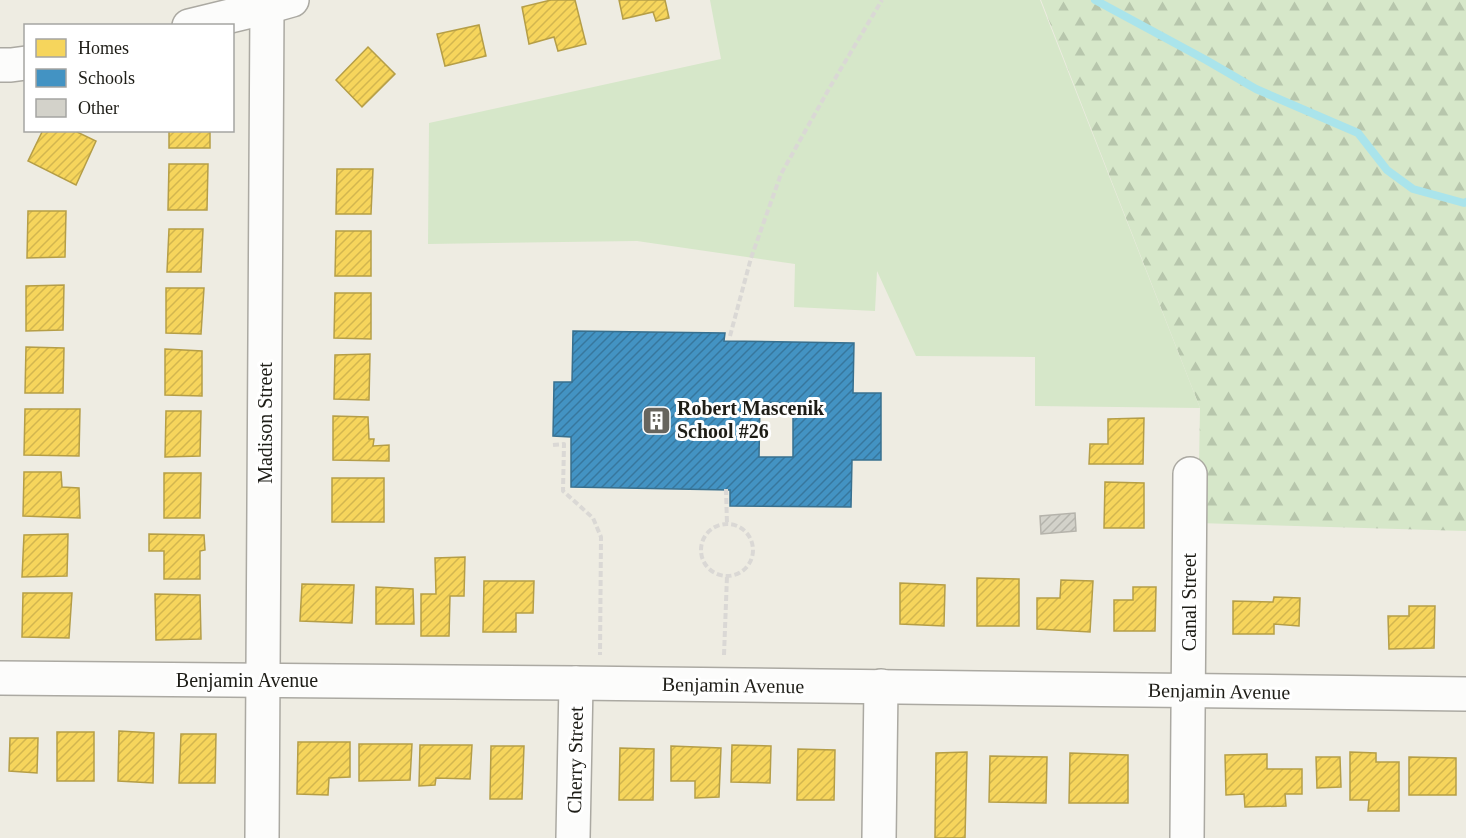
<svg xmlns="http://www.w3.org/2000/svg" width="1466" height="838" font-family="'Times New Roman',serif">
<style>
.forest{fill:url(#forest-firs)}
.park{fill:#d6e7c9}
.homes{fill:url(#homes-hatch);stroke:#b59e47;stroke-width:1.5}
.schools{fill:url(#schools-hatch);stroke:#38708f;stroke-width:1.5;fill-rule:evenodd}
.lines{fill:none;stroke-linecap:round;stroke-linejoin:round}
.stream{stroke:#aae4eb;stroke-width:8}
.building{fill:url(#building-hatch);stroke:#b5b3ab;stroke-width:1.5}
.minor-casing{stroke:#aba9a2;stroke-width:36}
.path{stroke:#dad8d5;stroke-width:4;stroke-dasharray:6 3;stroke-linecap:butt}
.minor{stroke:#fcfcfb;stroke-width:33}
.labels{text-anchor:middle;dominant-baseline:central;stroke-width:6;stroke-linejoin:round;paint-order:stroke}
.poi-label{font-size:20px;font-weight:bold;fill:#1e1d17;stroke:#fff;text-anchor:start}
.street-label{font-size:20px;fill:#1e1d17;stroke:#fff}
</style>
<defs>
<pattern id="forest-firs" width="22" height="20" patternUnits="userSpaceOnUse" patternTransform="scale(1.5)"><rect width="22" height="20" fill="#d6e7c9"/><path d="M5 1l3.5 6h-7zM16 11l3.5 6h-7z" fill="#b7c6ac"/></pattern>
<pattern id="homes-hatch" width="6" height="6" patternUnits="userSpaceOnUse" patternTransform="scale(1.5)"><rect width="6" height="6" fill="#f6d55c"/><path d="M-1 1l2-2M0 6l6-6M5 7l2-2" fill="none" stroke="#d2b64f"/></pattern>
<pattern id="schools-hatch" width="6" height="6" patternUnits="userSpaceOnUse" patternTransform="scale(1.5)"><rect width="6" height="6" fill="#4393c3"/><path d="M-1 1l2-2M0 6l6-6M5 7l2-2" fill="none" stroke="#37779d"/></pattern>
<pattern id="building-hatch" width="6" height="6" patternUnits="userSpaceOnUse" patternTransform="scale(1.5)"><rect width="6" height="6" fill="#d3d2ca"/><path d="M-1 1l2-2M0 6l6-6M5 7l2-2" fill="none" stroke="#b5b4ad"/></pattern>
</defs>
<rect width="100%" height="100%" fill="#eeece2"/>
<polygon class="forest" points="1041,0 1466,0 1466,531 1198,523 1200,408"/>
<polygon class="park" points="710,0 1040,0 1200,408 1035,406 1035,357 916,356 877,271 875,311 794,307 795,264 637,241 428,244 429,123 721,59"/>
<g class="homes">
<polygon points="551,0 575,0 586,44 558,51 554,37 529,44 522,7"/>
<polygon points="619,0 665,0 669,18 656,21 653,12 623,19"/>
<polygon points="479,25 486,56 445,66 437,34"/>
<polygon points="368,47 395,74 362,107 336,80"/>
<polygon points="43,130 73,130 96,141 76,185 28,161"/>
<rect x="169" y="130" width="41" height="18"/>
<polygon points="169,164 208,164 207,210 168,210"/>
<polygon points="337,169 373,169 371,214 336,214"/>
<polygon points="28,211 66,211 65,257 27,258"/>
<polygon points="169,229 203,229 201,272 167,272"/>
<polygon points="336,231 371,231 371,276 335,276"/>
<polygon points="64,285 63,330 26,331 26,286"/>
<polygon points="166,288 204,288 201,334 166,333"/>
<polygon points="335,293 371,293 371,339 334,338"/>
<polygon points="26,347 64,348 63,393 25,393"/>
<polygon points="165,349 202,351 202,396 165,395"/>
<polygon points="370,354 369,400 334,399 335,355"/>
<polygon points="25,409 80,409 79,456 24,455"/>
<polygon points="166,411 201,411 200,456 165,457"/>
<polygon points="333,416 368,417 369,439 374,439 373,446 389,445 389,461 333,460"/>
<polygon points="1144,418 1143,464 1089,464 1090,444 1108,444 1108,419"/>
<polygon points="24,472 61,472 62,487 79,488 80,518 23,516"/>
<polygon points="164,473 201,473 200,518 164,518"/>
<rect x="332" y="478" width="52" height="44"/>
<polygon points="1105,482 1144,483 1144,528 1104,528"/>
<polygon points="68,534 67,576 22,577 24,535"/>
<polygon points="149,534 204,535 205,550 200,551 200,579 164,579 164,551 149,551"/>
<polygon points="465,557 464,596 450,596 449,636 421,636 421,594 436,594 435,558"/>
<polygon points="977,578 1019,579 1019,626 977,626"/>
<polygon points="1061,580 1093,581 1090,632 1037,629 1037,598 1060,598"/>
<polygon points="484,581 534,581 533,613 516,613 516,632 483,632"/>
<polygon points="900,583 945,585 944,626 900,624"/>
<polygon points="302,584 354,585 352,623 300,621"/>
<polygon points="376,587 413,589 414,624 376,624"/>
<polygon points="1133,587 1156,587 1155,631 1114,631 1114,600 1133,600"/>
<polygon points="23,593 72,593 69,638 22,637"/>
<polygon points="155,594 200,595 201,639 156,640"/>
<polygon points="1274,597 1300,598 1299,626 1274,624 1274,634 1233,634 1233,601 1273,602"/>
<polygon points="1409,606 1435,606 1434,648 1389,649 1388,616 1409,616"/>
<polygon points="119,731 154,733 153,783 118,781"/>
<rect x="57" y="732" width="37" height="49"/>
<polygon points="181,734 216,734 215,783 179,783"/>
<polygon points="10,738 38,738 37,773 9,771"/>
<polygon points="298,742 350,742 350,777 329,778 328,795 297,794"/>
<polygon points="359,744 412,744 410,780 359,781"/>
<polygon points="420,745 472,745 470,779 436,778 435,785 419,786"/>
<polygon points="732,745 771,746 770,783 731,782"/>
<polygon points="491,746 524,746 522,799 490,799"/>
<polygon points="671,746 721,748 719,797 695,798 695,781 671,781"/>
<polygon points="620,748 654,749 653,800 619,800"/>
<polygon points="798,749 835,750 834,800 797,800"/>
<polygon points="967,752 965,838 935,838 936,753"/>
<polygon points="1350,752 1376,753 1376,762 1399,762 1399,811 1368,811 1369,800 1350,800"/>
<polygon points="1070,753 1128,755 1128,803 1069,803"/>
<polygon points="1267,754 1267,769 1302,769 1302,794 1285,794 1286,806 1245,807 1244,794 1226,795 1225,755"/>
<polygon points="990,756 1047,757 1046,803 989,802"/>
<polygon points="1316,757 1340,757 1341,787 1317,788"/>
<polygon points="1409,757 1456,758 1456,795 1409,795"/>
</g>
<path class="schools" d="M573 331 725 333 724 341 854 343 853 393H881V460H852L851 507 730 506V490L571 487V437L553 436 554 382H572ZM760 402 793 403V457H759Z"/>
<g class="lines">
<polyline class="stream" points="1095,0 1206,60 1256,89 1358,133 1387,170 1413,189 1464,203 1466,202"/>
</g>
<polygon class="building" points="1075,513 1076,531 1041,534 1040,516"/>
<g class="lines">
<defs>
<g id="minor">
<polyline points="189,26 267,7 292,0"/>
<polyline points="0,65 11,65 26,63"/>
<polyline points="0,678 576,683 1466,694"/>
<polyline points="262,838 267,7"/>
<polyline points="573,838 576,683"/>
<polyline points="879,838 881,686"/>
<polyline points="1187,838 1190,474"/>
</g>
</defs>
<use href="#minor" class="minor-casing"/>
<g class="path">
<polyline points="730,336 751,258 781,174 830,87 882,0"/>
<polyline points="553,445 564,444 563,491 593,518 601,537 600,655"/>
<polyline points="726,489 727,524"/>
<circle cx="727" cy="550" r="26"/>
<polyline points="724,655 727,576"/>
</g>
<use href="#minor" class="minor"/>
</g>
<defs>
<symbol id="building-square" viewBox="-11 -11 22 22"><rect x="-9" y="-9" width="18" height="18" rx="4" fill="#67655e" stroke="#fff"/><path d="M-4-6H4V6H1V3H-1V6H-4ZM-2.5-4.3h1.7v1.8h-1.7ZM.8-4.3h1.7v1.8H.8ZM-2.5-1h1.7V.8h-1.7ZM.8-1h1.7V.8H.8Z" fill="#fff"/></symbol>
</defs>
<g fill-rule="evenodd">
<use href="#building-square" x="640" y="404" width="33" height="33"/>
</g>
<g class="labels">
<g class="poi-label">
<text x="677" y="408">Robert Mascenik<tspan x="677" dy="23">School #26</tspan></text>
</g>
<g class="street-label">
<text transform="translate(265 423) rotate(-90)">Madison Street</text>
<text transform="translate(1189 602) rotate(-90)">Canal Street</text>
<text x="247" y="680">Benjamin Avenue</text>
<text transform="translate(733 685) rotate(1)">Benjamin Avenue</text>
<text transform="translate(1219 691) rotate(1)">Benjamin Avenue</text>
<text transform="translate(575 760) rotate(-89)">Cherry Street</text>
</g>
</g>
<rect x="24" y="24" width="210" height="108" fill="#ffffff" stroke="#a5a5a2" stroke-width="1.5"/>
<rect x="36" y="39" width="30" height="18" fill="#f6d55c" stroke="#a5a5a2" stroke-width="1.5"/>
<text x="78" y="54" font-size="18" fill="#1e1d17">Homes</text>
<rect x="36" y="69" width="30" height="18" fill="#4393c3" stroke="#a5a5a2" stroke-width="1.5"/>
<text x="78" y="84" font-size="18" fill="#1e1d17">Schools</text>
<rect x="36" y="99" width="30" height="18" fill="#d3d2ca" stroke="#a5a5a2" stroke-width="1.5"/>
<text x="78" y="114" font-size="18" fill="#1e1d17">Other</text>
</svg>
